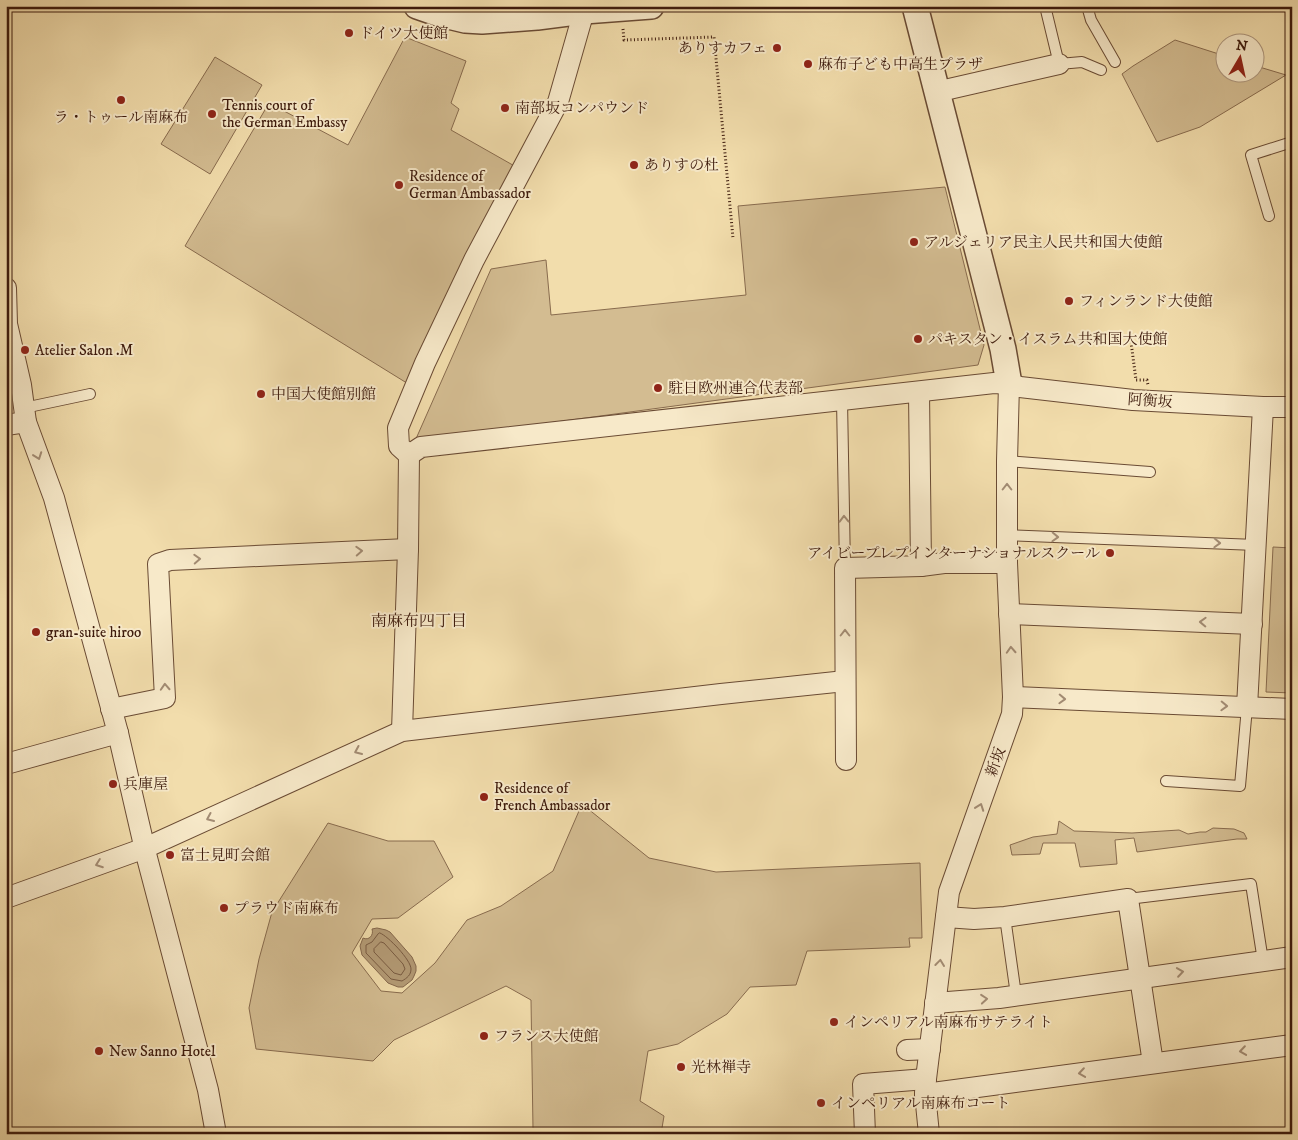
<svg xmlns="http://www.w3.org/2000/svg" width="1298" height="1140" font-family="'IM FELL DW Pica','Noto Serif JP',serif">
<style>
.green{fill:#d3bc91;stroke:#886b4e}
.water{fill:#b49b76;stroke:#84674c}
.lines{fill:none;stroke-linecap:round;stroke-linejoin:round}
.shore{stroke:#785a41;stroke-width:1}
.service-casing{stroke:#6a4b34;stroke-width:12}
.minor-casing{stroke:#6a4b34;stroke-width:22}
.tertiary-casing{stroke:#6a4b34;stroke-width:28}
.path{stroke:#3d1a0c;stroke-width:3;stroke-dasharray:1 2.5;stroke-linecap:butt}
.service{stroke:#f7e9c9;stroke-width:10}
.minor{stroke:#f7e9c9;stroke-width:20}
.tertiary{stroke:#f7e9c9;stroke-width:25}
.oneway{stroke:#a38c74}
.poi-dot{fill:#8f2418;stroke:#f7e9c9;stroke-width:2}
.labels{text-anchor:middle;dominant-baseline:central;stroke-width:4;stroke-linejoin:round;paint-order:stroke}
.poi-label{font-size:15px;fill:#3d1a0c;stroke:#f7e9c9;text-anchor:start}
.street-label{font-size:15px;fill:#3d1a0c;stroke:#f7e9c9}
.neighbourhood-label{font-size:16px;fill:#3d1a0c;stroke:#f7e9c9}
</style>
<rect width="100%" height="100%" fill="#f2ddac"/>
<filter id="stains"><feTurbulence type="fractalNoise" baseFrequency=".004" numOctaves="4"/><feColorMatrix values="0 0 0 0 .2 0 0 0 0 .09 0 0 0 0 .02 0 0 0 .5 -.17"/></filter>
<radialGradient id="worn" r=".72"><stop offset=".6" stop-color="#630" stop-opacity="0"/><stop offset="1" stop-color="#630" stop-opacity=".3"/></radialGradient>
<g class="green">
<polygon points="405,37 466,61 451,103 459,109 451,130 518,168 410,385 185,246 269,103 348,145"/>
<polygon points="1175,40 1225,56 1226,72 1256,72 1256,66 1286,75 1200,127 1157,142 1122,74 1133,66"/>
<polygon points="215,57 262,85 210,174 161,144"/>
<polygon points="945,187 984,345 978,365 415,441 491,269 546,260 551,315 746,295 738,206"/>
<polygon points="1273,547 1292,548 1292,693 1266,692"/>
<polygon points="582,804 649,858 716,872 920,863 922,938 909,938 910,947 807,951 796,985 750,987 727,1014 678,1044 648,1051 640,1101 664,1116 661,1134 586,1134 533,1129 531,1000 506,986 394,1040 373,1061 256,1049 249,1008 259,959 272,912 328,823 388,841 434,841 453,877 398,918 372,919 352,953 381,991 402,993 435,963 467,920 501,906 553,871"/>
<polygon points="1059,821 1074,831 1132,833 1179,830 1188,834 1200,832 1206,832 1213,828 1234,829 1244,833 1247,839 1237,839 1137,852 1134,838 1115,840 1117,864 1080,867 1075,843 1043,843 1040,854 1012,855 1010,845 1033,837 1057,834"/>
</g>
<path class="water" d="M377 928 386 930 390 932 412 957 416 966V971L414 976 412 980 403 987H398L388 983 362 955 360 946 363 938C369 941 374 935 372 929Z"/>
<g class="lines">
<g class="shore">
<path d="M380 933C388 936 411 960 411 969 411 975 407 978 402 981L391 979 366 953V945L372 942 378 934Z"/>
<polygon points="381,942 384,943 403,964 405,969 401,975 394,973 374,952 374,949"/>
</g>
<defs>
<g id="service">
<polyline points="1045,6 1059,64 1082,62 1101,70"/>
<polyline points="1087,6 1091,20 1115,62"/>
<polyline points="1269,216 1251,155 1292,142"/>
<polyline points="842,400 845,568"/>
<polyline points="24,408 90,394"/>
<polyline points="1007,461 1150,472"/>
<polyline points="1006,535 1256,545"/>
<polyline points="1166,781 1240,786 1247,707"/>
<polyline points="1128,899 1251,884 1263,961"/>
<polyline points="1005,917 1016,995"/>
</g>
<g id="minor">
<polyline points="936,92 1059,64"/>
<polyline points="6,288 7,324 21,385 26,422 54,498 118,733 146,854 208,1090 216,1134"/>
<polyline points="6,425 26,422"/>
<polyline points="409,455 421,447 994,383 1009,384 1020,387 1133,400 1263,407 1292,407"/>
<polyline points="409,455 399,446 398,428 425,363 474,260 558,102 584,11"/>
<polyline points="921,566 944,563 1007,563"/>
<polyline points="1009,614 1252,624"/>
<polyline points="1013,697 1292,709"/>
<polyline points="1247,707 1263,407"/>
<polyline points="111,709 165,698 158,564 170,560 408,549"/>
<polyline points="402,731 408,549 409,455"/>
<polyline points="846,760 845,568 921,566 919,392"/>
<polyline points="6,764 118,733"/>
<polyline points="6,898 145,848 402,731 721,694 845,681"/>
<polyline points="946,917 974,919 1005,917 1128,899 1153,1063"/>
<polyline points="935,1003 999,998 1292,957"/>
<polyline points="907,1050 930,1049"/>
<polyline points="925,1094 1292,1045"/>
<polyline points="865,1134 863,1084 926,1079"/>
<polyline points="929,1134 925,1094 926,1079 949,892 1012,714 1013,697 1007,563 1007,461 1009,384"/>
</g>
<g id="tertiary">
<polyline points="417,6 440,14 465,20 482,21 537,17 584,11 651,6"/>
<polyline points="915,6 1003,349 1009,384"/>
</g>
</defs>
<use href="#service" class="service-casing"/>
<use href="#minor" class="minor-casing"/>
<use href="#tertiary" class="tertiary-casing"/>
<g class="path">
<polyline points="623,29 624,40 714,37 733,238"/>
<polyline points="1131,342 1136,380 1147,380 1148,385"/>
</g>
<use href="#service" class="service"/>
<use href="#minor" class="minor"/>
<use href="#tertiary" class="tertiary"/>
</g>
<defs><path id="oneway-chevron" d="M-2-3.5L2.5 0L-2 3.5" fill="none" stroke-width="1.6" stroke-linecap="round" stroke-linejoin="round" transform="scale(1.25)"/></defs>
<g class="oneway">
<use href="#oneway-chevron" transform="translate(38 456) rotate(70)"/>
<use href="#oneway-chevron" transform="translate(1007 487) rotate(-90)"/>
<use href="#oneway-chevron" transform="translate(844 519) rotate(-91)"/>
<use href="#oneway-chevron" transform="translate(1055 537) rotate(2)"/>
<use href="#oneway-chevron" transform="translate(1217 543) rotate(2)"/>
<use href="#oneway-chevron" transform="translate(359 551) rotate(-3)"/>
<use href="#oneway-chevron" transform="translate(197 559) rotate(-3)"/>
<use href="#oneway-chevron" transform="translate(1203 622) rotate(-178)"/>
<use href="#oneway-chevron" transform="translate(845 633) rotate(-90)"/>
<use href="#oneway-chevron" transform="translate(1011 650) rotate(-93)"/>
<use href="#oneway-chevron" transform="translate(165 687) rotate(-93)"/>
<use href="#oneway-chevron" transform="translate(1062 699) rotate(2)"/>
<use href="#oneway-chevron" transform="translate(1224 706) rotate(2)"/>
<use href="#oneway-chevron" transform="translate(358 751) rotate(156)"/>
<use href="#oneway-chevron" transform="translate(980 807) rotate(-70)"/>
<use href="#oneway-chevron" transform="translate(210 818) rotate(156)"/>
<use href="#oneway-chevron" transform="translate(99 864) rotate(160)"/>
<use href="#oneway-chevron" transform="translate(940 963) rotate(-83)"/>
<use href="#oneway-chevron" transform="translate(1180 972) rotate(-8)"/>
<use href="#oneway-chevron" transform="translate(984 999) rotate(-5)"/>
<use href="#oneway-chevron" transform="translate(1243 1051) rotate(172)"/>
<use href="#oneway-chevron" transform="translate(1082 1073) rotate(172)"/>
</g>
<g class="poi-dot">
<circle cx="349" cy="33" r="5"/>
<circle cx="777" cy="48" r="5"/>
<circle cx="808" cy="64" r="5"/>
<circle cx="121" cy="100" r="5"/>
<circle cx="505" cy="108" r="5"/>
<circle cx="212" cy="114" r="5"/>
<circle cx="634" cy="165" r="5"/>
<circle cx="399" cy="185" r="5"/>
<circle cx="914" cy="242" r="5"/>
<circle cx="1069" cy="301" r="5"/>
<circle cx="918" cy="339" r="5"/>
<circle cx="25" cy="350" r="5"/>
<circle cx="658" cy="388" r="5"/>
<circle cx="261" cy="394" r="5"/>
<circle cx="1110" cy="553" r="5"/>
<circle cx="36" cy="632" r="5"/>
<circle cx="113" cy="784" r="5"/>
<circle cx="484" cy="797" r="5"/>
<circle cx="170" cy="855" r="5"/>
<circle cx="224" cy="908" r="5"/>
<circle cx="834" cy="1022" r="5"/>
<circle cx="484" cy="1036" r="5"/>
<circle cx="99" cy="1051" r="5"/>
<circle cx="681" cy="1067" r="5"/>
<circle cx="821" cy="1103" r="5"/>
</g>
<g class="labels">
<g class="poi-label">
<text x="359" y="33">ドイツ大使館</text>
<text x="767" y="48" text-anchor="end">ありすカフェ</text>
<text x="818" y="64">麻布子ども中高生プラザ</text>
<text x="222" y="105">Tennis court of<tspan x="222" dy="17">the German Embassy</tspan></text>
<text x="515" y="108">南部坂コンパウンド</text>
<text x="121" y="117" text-anchor="middle">ラ・トゥール南麻布</text>
<text x="644" y="165">ありすの杜</text>
<text x="409" y="176">Residence of<tspan x="409" dy="17">German Ambassador</tspan></text>
<text x="924" y="242">アルジェリア民主人民共和国大使館</text>
<text x="1079" y="301">フィンランド大使館</text>
<text x="928" y="339">パキスタン・イスラム共和国大使館</text>
<text x="35" y="350">Atelier Salon .M</text>
<text x="668" y="388">駐日欧州連合代表部</text>
<text x="271" y="394">中国大使館別館</text>
<text x="1100" y="553" text-anchor="end">アイビープレプインターナショナルスクール</text>
<text x="46" y="632">gran-suite hiroo</text>
<text x="123" y="784">兵庫屋</text>
<text x="494" y="788">Residence of<tspan x="494" dy="17">French Ambassador</tspan></text>
<text x="180" y="855">富士見町会館</text>
<text x="234" y="908">プラウド南麻布</text>
<text x="844" y="1022">インペリアル南麻布サテライト</text>
<text x="494" y="1036">フランス大使館</text>
<text x="109" y="1051">New Sanno Hotel</text>
<text x="691" y="1067">光林禅寺</text>
<text x="831" y="1103">インペリアル南麻布コート</text>
</g>
<g class="street-label">
<text transform="translate(1150 401) rotate(4)">阿衡坂</text>
<text transform="translate(996 762) rotate(-70)">新坂</text>
</g>
<g class="neighbourhood-label">
<text x="419" y="621">南麻布四丁目</text>
</g>
</g>
<rect width="1298" height="1140" fill="none" stroke="#f2ddac" stroke-width="25"/>
<rect x="8" y="8" width="1283" height="1125" fill="none" stroke="#3d1a0c" stroke-width="2.5"/>
<rect x="12" y="12" width="1273" height="1115" fill="none" stroke="#3d1a0c"/>
<g transform="translate(1240 58) rotate(9)"><circle r="24" fill="#f7e9c9" stroke="#ad967d"/>
<path d="M0-4L9 19L0 12L-9 19Z" fill="#8f2418"/>
<text y="-8" font-size="14" font-weight="bold" text-anchor="middle" fill="#3d1a0c">N</text>
</g>
<rect width="100%" height="100%" filter="url(#stains)"/>
<rect width="100%" height="100%" fill="url(#worn)"/>
</svg>
